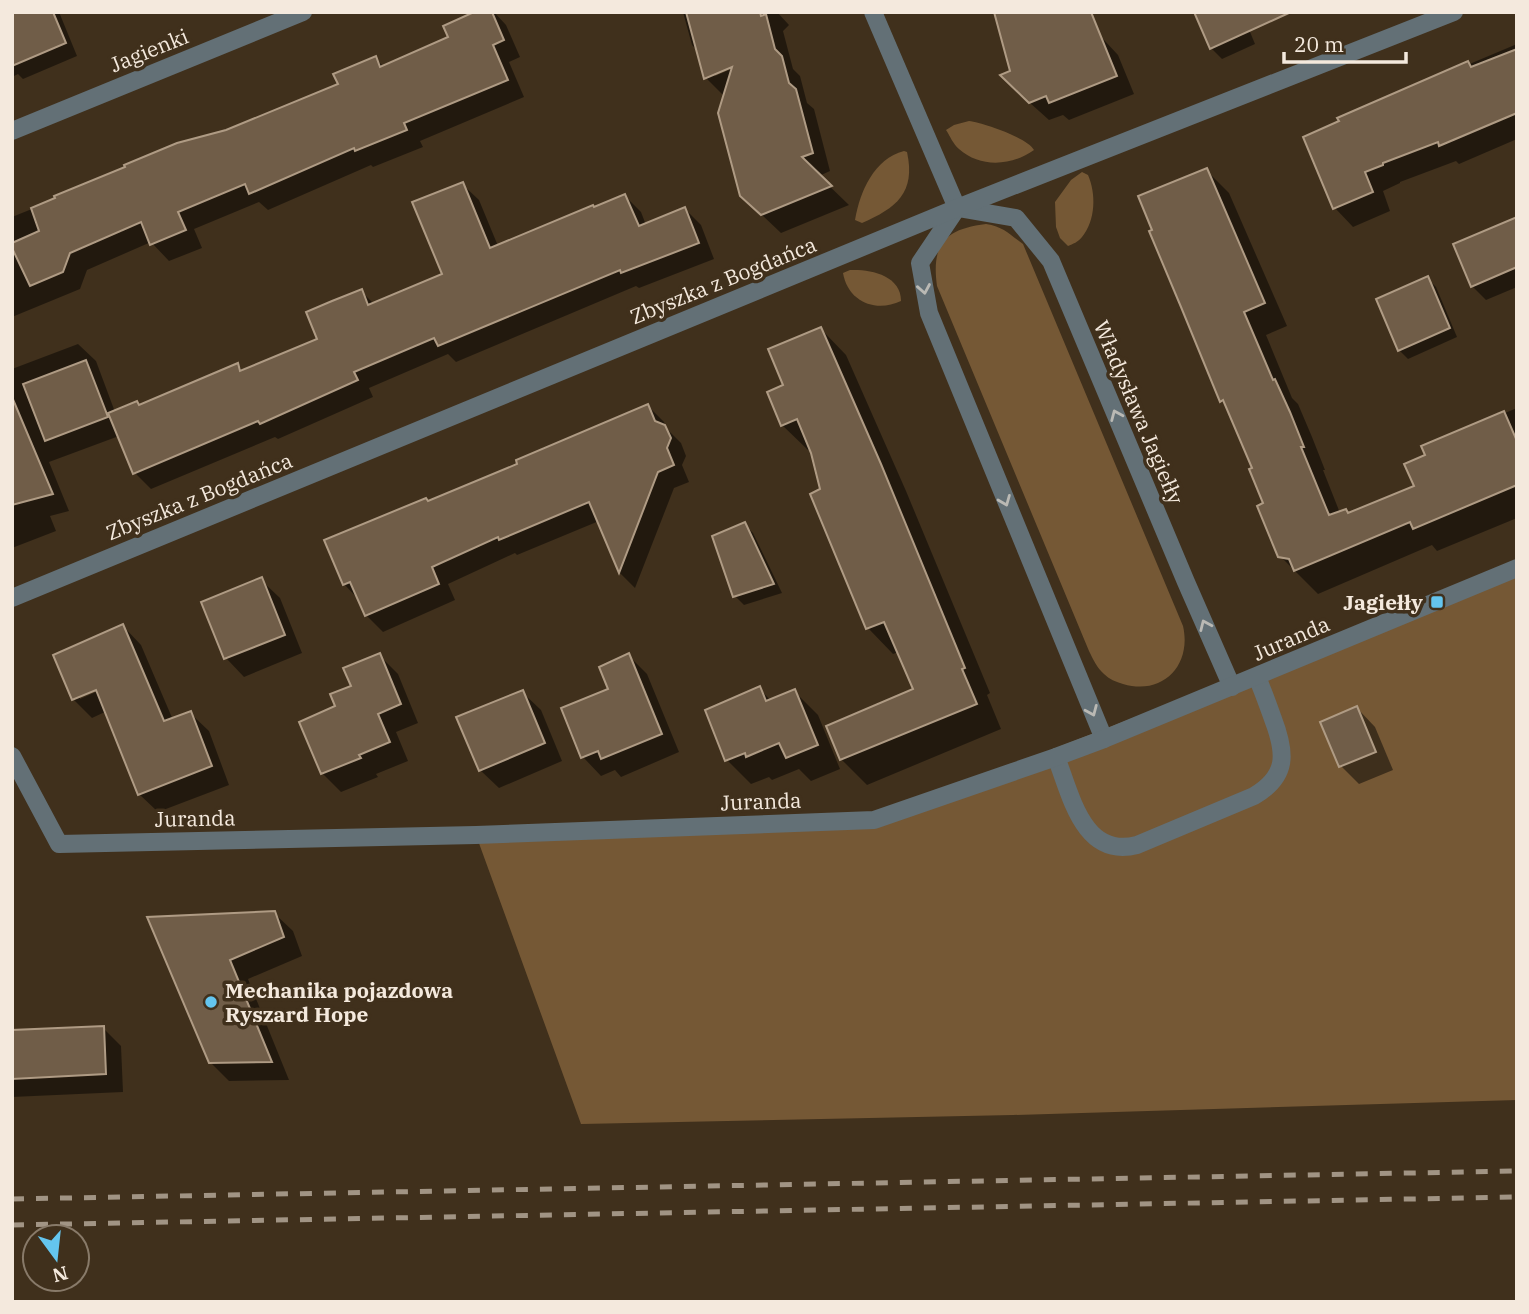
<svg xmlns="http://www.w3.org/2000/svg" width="1529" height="1314" font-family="'IBM Plex Serif',serif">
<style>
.green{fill:#755835}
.shadow{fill:#0007;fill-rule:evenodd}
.building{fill:#705d48;stroke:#af9b84;stroke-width:2}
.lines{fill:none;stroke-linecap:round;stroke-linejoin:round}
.lane{stroke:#637076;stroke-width:18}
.street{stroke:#637076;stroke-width:18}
.rail{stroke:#a19484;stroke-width:5;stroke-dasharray:12 12;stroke-linecap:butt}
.oneway{stroke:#bab9b4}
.poi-dot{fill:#64c5ee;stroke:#40301c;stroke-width:2.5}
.labels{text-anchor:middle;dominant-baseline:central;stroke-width:7;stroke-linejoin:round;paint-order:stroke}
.street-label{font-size:21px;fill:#f4e9dd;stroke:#40301c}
.poi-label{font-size:21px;font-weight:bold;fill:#f4e9dd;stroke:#40301c;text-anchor:end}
</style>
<rect width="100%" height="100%" fill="#40301c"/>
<g class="green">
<path d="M969 121C984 123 1028 138 1034 150 1012 166 980 168 959 149 953 144 950 136 946 130L954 125Z"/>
<path d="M904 151 907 152C916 193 896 208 862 223L855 220C860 191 874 159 904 151Z"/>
<path d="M1082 172 1088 175C1096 193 1096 220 1082 237 1078 242 1073 244 1068 246L1060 238 1056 227 1055 202 1071 180Z"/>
<path d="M986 224C1004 227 1009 234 1023 244L1183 626C1192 665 1163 696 1123 684 1116 682 1109 679 1104 674 1097 668 1093 659 1089 651L937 286C931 243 946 229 986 224Z"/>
<path d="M850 270C870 269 901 275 901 301 876 313 848 302 843 273Z"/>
<polygon points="1517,568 1517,1100 1013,1115 581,1124 476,835 874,819"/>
</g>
<g class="shadow">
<polygon points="12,12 59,12 77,56 23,79 18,74 12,77"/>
<polygon points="479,12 494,12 506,25 520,57 509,62 524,97 420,141 423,147 373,167 371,165 268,210 259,202 194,229 202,248 169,261 151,242 87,270 80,289 12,317 12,217 340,85 375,58 384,67 450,38"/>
<path d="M683 12H777L789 25 783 31 793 69 800 76 807 103 814 109 830 171 819 176 849 205 781 233 761 214 725 97 706 78 699 52 692 45ZM740 62 741 65 715 76V72Z"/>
<polygon points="992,12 1078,12 1118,55 1134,94 1069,120 1063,115 1049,120 1020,94 1012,72 997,18"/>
<polygon points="1248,27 1255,44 1222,59 1211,48"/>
<polygon points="1517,44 1517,139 1459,164 1456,161 1400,182 1400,183 1383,191 1390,211 1353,227 1335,208 1341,122 1339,119"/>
<polygon points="1206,170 1229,193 1287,326 1266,335 1292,398 1298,404 1312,437 1325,470 1323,470 1340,513 1346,511 1349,514 1416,487 1427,456 1423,447 1517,408 1517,518 1437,551 1432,545 1318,594 1280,556 1254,469 1227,406 1222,401 1152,232"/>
<polygon points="462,184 479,200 498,246 625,196 641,212 646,225 685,209 701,225 714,259 639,288 636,286 456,362 448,354 369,388 373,397 278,439 275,437 151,489 135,473 119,436 49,462 69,511 50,516 56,531 12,548 12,369 78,344 96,361 115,412 141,407 237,365 244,372 320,340 361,291 374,304 444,275"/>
<polygon points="1517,227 1517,287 1486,300 1472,286"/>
<polygon points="1427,278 1436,287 1457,337 1408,359 1399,350"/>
<polygon points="821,329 846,355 906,491 990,693 987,695 1001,729 867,785 841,759 915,690 899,652 893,654 868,628 812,495 822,490 811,449 808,450 782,425 786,386"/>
<polygon points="648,406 664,422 667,429 681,443 686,456 682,465 689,482 674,488 635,588 620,573 599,521 517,555 515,553 448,584 455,600 383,632 366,615 359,600 344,584 429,503 520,465"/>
<polygon points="744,524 753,533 782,593 744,605 735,596"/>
<polygon points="261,580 280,598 302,653 244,677 226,658 203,603"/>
<path d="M123 626 141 645 173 720 190 713 209 731 229 785 158 812 139 794 107 711 92 718 73 699ZM104 685 105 688 80 699V695Z"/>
<polygon points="379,655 398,674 418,723 396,732 408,761 376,774 378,777 341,792 322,773 353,687"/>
<polygon points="629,656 647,674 679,752 621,777 615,770 601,776 583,757 610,690"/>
<polygon points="759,688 771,701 794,691 818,715 840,769 811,781 799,769 772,780 769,777 751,784 727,760"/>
<polygon points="522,692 541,710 562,761 499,788 480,770"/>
<polygon points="1357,708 1375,727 1393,770 1359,784 1341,766"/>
<polygon points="274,913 293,931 302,956 248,979 289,1080 229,1081 210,1062 150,918"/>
<polygon points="103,1028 121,1046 123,1092 12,1097 12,1032"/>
</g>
<g class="building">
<polygon points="12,12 53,12 66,43 12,66"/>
<polygon points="474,12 492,12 504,40 493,45 508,80 404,123 407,130 355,151 354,148 249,194 245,184 178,212 186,230 150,245 141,222 70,253 63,272 30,286 12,248 12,243 39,231 31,208 55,198 54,196 125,167 124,165 177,143 226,130 338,84 333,74 376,56 380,67 448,37 443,26"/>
<polygon points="686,12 760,12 761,16 766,14 775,49 782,56 789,83 796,89 813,153 802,157 832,186 761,215 740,196 718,113 732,67 704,79"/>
<polygon points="994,12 1091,12 1117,76 1049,103 1046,96 1029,103 1000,75 1010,71"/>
<polygon points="1194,12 1291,12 1210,49"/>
<polygon points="1517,49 1517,113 1439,146 1438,142 1383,163 1383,165 1365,172 1373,192 1333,209 1303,137 1339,121 1337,118 1468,61 1471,67"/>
<polygon points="1207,168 1265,303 1244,312 1273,380 1275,379 1290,412 1304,447 1301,447 1329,515 1346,509 1348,513 1414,486 1404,464 1425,455 1421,446 1504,411 1517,441 1517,485 1413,529 1410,522 1294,571 1289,559 1278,557 1257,506 1263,503 1249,469 1252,468 1223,400 1220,402 1181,307 1149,231 1152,230 1138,196"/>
<polygon points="463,182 490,248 593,205 594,207 625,194 639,226 685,207 699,243 621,273 620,270 438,346 434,338 354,372 358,380 260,424 258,421 133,474 108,413 137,401 139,405 238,363 240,371 317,339 306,312 332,301 362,289 368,305 442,274 412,202"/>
<polygon points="1517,217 1517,267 1471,287 1453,244"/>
<polygon points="1428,276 1450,328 1398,351 1376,299"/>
<polygon points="821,327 881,464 965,668 962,669 977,704 840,760 826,726 913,689 884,622 866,629 810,494 820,489 811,453 797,419 781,426 767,392 783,385 768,349"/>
<polygon points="86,360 108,417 45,441 23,384"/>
<polygon points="12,397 53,494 12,505"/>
<polygon points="648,404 655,421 665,425 671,438 667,448 674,465 658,472 619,573 589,502 499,540 498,537 432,567 439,584 365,616 350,582 343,585 324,540 426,498 428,501 517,464 516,460"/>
<polygon points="745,522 774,584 733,597 712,536"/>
<polygon points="262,577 285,635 224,659 201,602"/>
<polygon points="123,624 164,721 191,711 212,766 138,795 96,690 72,700 53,655"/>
<polygon points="380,653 401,704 378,714 390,742 359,755 361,758 321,774 299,722 335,706 330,694 351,686 343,668"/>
<polygon points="629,653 662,734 601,759 598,751 581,758 561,708 608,689 599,667"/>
<polygon points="760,686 766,701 795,689 818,745 786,758 779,743 746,757 745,753 725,761 705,710"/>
<polygon points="523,690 545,743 479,771 456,717"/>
<polygon points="1357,706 1376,752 1339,767 1320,722"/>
<polygon points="275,911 284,937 230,960 272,1062 209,1063 147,917"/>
<polygon points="104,1026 106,1074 12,1079 12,1030"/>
</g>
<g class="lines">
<path class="lane" d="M1056 757C1071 795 1083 859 1137 845L1254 796C1288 776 1286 753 1273 719 1268 705 1263 691 1257 677"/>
<g class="street">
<polyline points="873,12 957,208"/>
<polyline points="12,131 303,12"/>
<polyline points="957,208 920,263 929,313 1104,739"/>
<polyline points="958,208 1016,218 1051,261 1186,582 1232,687"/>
<polyline points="12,598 957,208 1454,12"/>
<polyline points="12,756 59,844 476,835 874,820 1056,757 1104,739 1517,568"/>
</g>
<g class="rail">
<polyline points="12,1199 1517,1171"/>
<polyline points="12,1225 1517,1197"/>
</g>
</g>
<defs><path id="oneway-chevron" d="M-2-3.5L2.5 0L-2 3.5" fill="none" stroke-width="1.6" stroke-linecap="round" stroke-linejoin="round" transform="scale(1.75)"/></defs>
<g class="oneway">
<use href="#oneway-chevron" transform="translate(924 289) rotate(80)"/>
<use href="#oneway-chevron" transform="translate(1116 415) rotate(-113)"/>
<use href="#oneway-chevron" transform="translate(1005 501) rotate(68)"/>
<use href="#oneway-chevron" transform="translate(1205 625) rotate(-114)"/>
<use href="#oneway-chevron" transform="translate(1092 711) rotate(67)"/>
</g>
<g class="poi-dot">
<rect x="1430" y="595" width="14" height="14" rx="3.5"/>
<circle cx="211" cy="1002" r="7"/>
</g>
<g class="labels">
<g class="street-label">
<text transform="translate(149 50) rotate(-22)">Jagienki</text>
<text transform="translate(723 280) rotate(-22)">Zbyszka z Bogdańca</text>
<text transform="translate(1139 412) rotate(67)">Władysława Jagiełły</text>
<text transform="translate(199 496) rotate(-22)">Zbyszka z Bogdańca</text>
<text transform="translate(1291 638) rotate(-23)">Juranda</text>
<text transform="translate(761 801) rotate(-2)">Juranda</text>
<text transform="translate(195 818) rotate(-1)">Juranda</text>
</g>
<g class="poi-label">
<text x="1423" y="602">Jagiełły</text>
<text x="225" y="990" text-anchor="start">Mechanika pojazdowa<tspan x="225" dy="24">Ryszard Hope</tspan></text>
</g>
</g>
<rect width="1529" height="1314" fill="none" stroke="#f4e9dd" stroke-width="28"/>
<g transform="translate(56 1258) rotate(165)"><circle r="33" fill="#40301c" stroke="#887a69" stroke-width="2"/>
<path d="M0-5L12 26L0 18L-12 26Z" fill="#64c5ee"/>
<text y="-10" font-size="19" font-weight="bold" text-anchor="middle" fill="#f4e9dd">N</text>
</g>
<path d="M1284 52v10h122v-10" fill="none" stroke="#f4e9dd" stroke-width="3.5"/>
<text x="1294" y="52" font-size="21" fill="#f4e9dd" stroke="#40301c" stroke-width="5" paint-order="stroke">20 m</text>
</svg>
